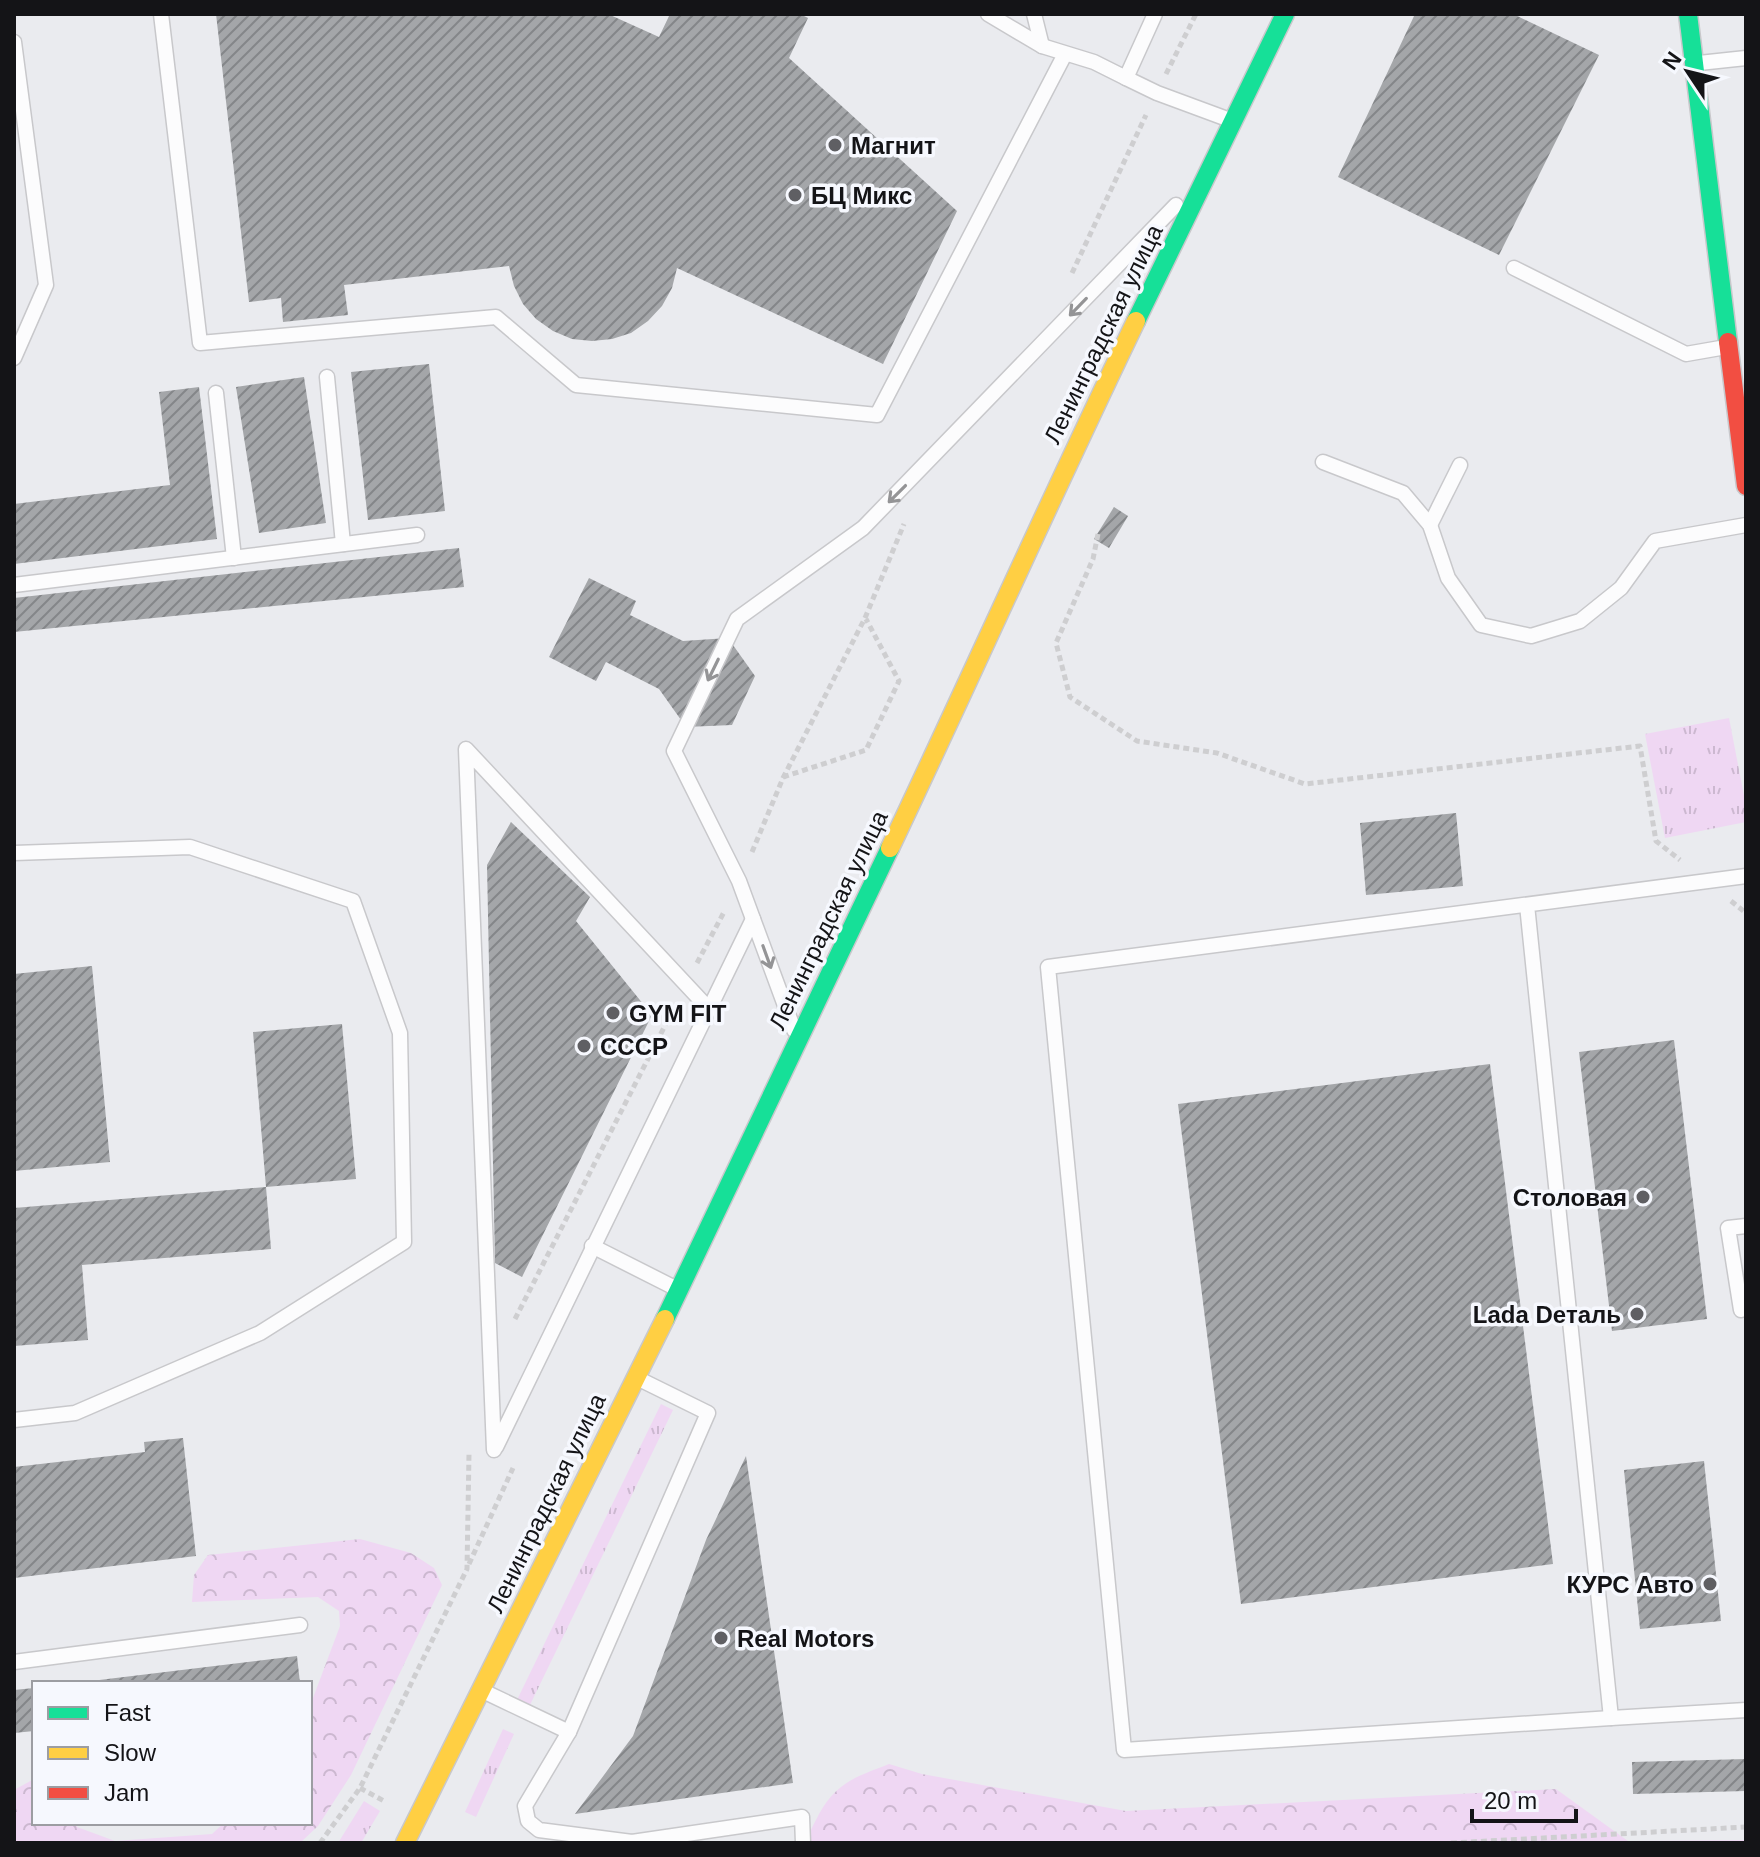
<svg xmlns="http://www.w3.org/2000/svg" width="1760" height="1857" font-family="Arial,sans-serif">
<style>
.grass{fill:url(#grass-tufts)}
.forest{fill:url(#forest-crowns)}
.building{fill:url(#building-hatch)}
.lines{fill:none;stroke-linecap:round;stroke-linejoin:round}
.lane-casing{stroke:#c8c8cb;stroke-width:17}
.fast-casing{stroke:#c8c8cb;stroke-width:21}
.slow-casing{stroke:#c8c8cb;stroke-width:21}
.jam-casing{stroke:#c8c8cb;stroke-width:21}
.path{stroke:#ceced0;stroke-width:5;stroke-dasharray:6 4;stroke-linecap:butt}
.lane{stroke:#fcfcfd;stroke-width:14}
.fast{stroke:#16e098;stroke-width:18}
.slow{stroke:#ffcf43;stroke-width:18}
.jam{stroke:#f24e42;stroke-width:18}
.oneway{stroke:#949496}
.poi-dot{fill:#5f5f63;stroke:#f6f8fe;stroke-width:3}
.labels{text-anchor:middle;dominant-baseline:central;stroke-width:7;stroke-linejoin:round;paint-order:stroke}
.poi-label{font-size:24px;font-weight:bold;fill:#141417;stroke:#f6f8fe;text-anchor:start}
.street-label{font-size:24px;fill:#141417;stroke:#f6f8fe}
</style>
<defs>
<pattern id="grass-tufts" width="24" height="20" patternUnits="userSpaceOnUse" patternTransform="scale(2)"><rect width="24" height="20" fill="#efd7f3"/><path d="M3 7l-1-3M5 7V3M7 7l1-3M15 17l-1-3M17 17v-4M19 17l1-3" fill="none" stroke="#ccb8d0"/></pattern>
<pattern id="forest-crowns" width="20" height="18" patternUnits="userSpaceOnUse" patternTransform="scale(2)"><rect width="20" height="18" fill="#efd7f3"/><path d="M2 6a3 3 0 1 1 6 0M12 15a3 3 0 1 1 6 0" fill="none" stroke="#ccb8d0"/></pattern>
<pattern id="building-hatch" width="6" height="6" patternUnits="userSpaceOnUse" patternTransform="scale(2)"><rect width="6" height="6" fill="#a4a6a9"/><path d="M-1 1l2-2M0 6l6-6M5 7l2-2" fill="none" stroke="#848689"/></pattern>
</defs>
<rect width="100%" height="100%" fill="#eaebef"/>
<g class="grass">
<polygon points="1729,718 1746,806 1746,822 1665,838 1645,734"/>
<polygon points="661,1404 673,1410 529,1707 516,1702"/>
<polygon points="503,1729 514,1734 476,1817 465,1812"/>
<polygon points="364,1801 380,1811 361,1843 338,1843"/>
</g>
<g class="forest">
<polygon points="360,1539 411,1553 434,1568 442,1585 351,1775 318,1826 300,1843 14,1843 14,1790 34,1779 34,1823 77,1823 77,1827 115,1841 212,1834 224,1823 310,1823 310,1706 340,1626 339,1611 318,1597 192,1602 194,1575 208,1555"/>
<path d="M889 1764 922 1774 1126 1811 1556 1789 1628 1841 1746 1840V1843H806C809 1832 814 1824 819 1814 837 1782 856 1777 889 1764Z"/>
</g>
<g class="building">
<polygon points="216,14 608,14 659,37 670,14 800,14 808,18 789,58 957,211 883,364 677,268 672,288 662,306 648,321 631,333 612,339 592,341 572,339 553,331 536,319 523,304 514,286 509,266 344,285 348,315 283,322 281,298 249,302"/>
<polygon points="1415,14 1513,14 1599,55 1499,255 1338,177"/>
<polygon points="429,364 445,511 368,520 351,372"/>
<polygon points="304,377 326,523 259,533 236,387"/>
<polygon points="199,387 217,539 14,564 14,504 170,485 159,392"/>
<polygon points="1114,507 1128,516 1109,548 1094,539"/>
<polygon points="459,548 464,587 14,632 14,598"/>
<polygon points="589,578 636,601 630,615 683,641 728,638 755,676 732,725 686,727 659,689 606,662 596,681 549,657"/>
<polygon points="1456,813 1463,886 1366,895 1360,823"/>
<polygon points="511,822 590,897 576,921 652,1015 522,1277 495,1263 487,865"/>
<polygon points="92,966 110,1162 14,1171 14,974"/>
<polygon points="342,1024 356,1179 266,1187 253,1032"/>
<polygon points="1674,1040 1707,1319 1612,1331 1579,1052"/>
<polygon points="1490,1064 1553,1564 1241,1604 1178,1104"/>
<polygon points="266,1187 271,1249 82,1265 88,1340 14,1346 14,1208"/>
<polygon points="183,1438 196,1556 14,1578 14,1467 145,1452 144,1442"/>
<polygon points="746,1456 793,1783 575,1814 633,1736 706,1540"/>
<polygon points="1704,1461 1721,1621 1640,1629 1624,1470"/>
<polygon points="297,1656 300,1683 91,1683 91,1681"/>
<polygon points="34,1688 34,1731 14,1733 14,1690"/>
<polygon points="1746,1759 1746,1791 1633,1794 1632,1762"/>
</g>
<g class="lines">
<defs>
<g id="lane">
<polyline points="161,14 200,343 496,317 576,385 877,415 1065,54"/>
<polyline points="988,14 1042,46 1094,62 1126,78"/>
<polyline points="1034,14 1042,46"/>
<polyline points="1155,14 1126,78 1157,93 1230,120"/>
<polyline points="14,42 46,285 14,358"/>
<polyline points="1699,63 1746,58"/>
<polyline points="1514,268 1686,354 1726,347"/>
<polyline points="327,377 343,544"/>
<polyline points="216,393 234,558"/>
<polyline points="1323,462 1403,493 1430,525 1448,578 1481,625 1531,636 1580,621 1621,588 1655,541 1746,525"/>
<polyline points="1430,525 1460,465"/>
<polyline points="14,585 417,535"/>
<polyline points="14,853 190,847 353,901 400,1033 404,1242 260,1333 75,1413 14,1420"/>
<polyline points="1527,905 1611,1718 1124,1750 1048,967 1746,876"/>
<polyline points="794,1030 739,881 674,751 737,619 863,528 1176,205"/>
<polyline points="1746,1226 1728,1228 1741,1310 1746,1309"/>
<polyline points="592,1246 677,1289"/>
<polyline points="639,1379 708,1413 569,1732 525,1806 528,1821 539,1830 632,1842 802,1817 803,1843"/>
<polyline points="496,1447 753,919"/>
<polyline points="494,1450 466,749 709,1009"/>
<polyline points="14,1662 300,1625"/>
<polyline points="483,1691 569,1732"/>
<polyline points="1611,1718 1746,1710"/>
</g>
<g id="fast">
<polyline points="1688,14 1728,342"/>
<polyline points="1136,321 1285,14"/>
<polyline points="665,1319 890,848"/>
</g>
<g id="slow">
<path d="M890 848C973 673 1052 495 1136 321"/>
<polyline points="405,1843 665,1319"/>
</g>
<polyline id="jam" points="1728,342 1746,486"/>
</defs>
<use href="#lane" class="lane-casing"/>
<use href="#fast" class="fast-casing"/>
<use href="#slow" class="slow-casing"/>
<use href="#jam" class="jam-casing"/>
<g class="path">
<polyline points="1166,74 1196,14"/>
<polyline points="1072,273 1146,115"/>
<polyline points="1098,534 1093,559 1056,643 1070,697 1137,741 1217,753 1305,784 1640,746 1656,841 1680,860"/>
<polyline points="783,777 866,750 899,681 866,619"/>
<polyline points="752,852 783,778 865,618 904,524"/>
<polyline points="1731,901 1746,913"/>
<polyline points="697,963 724,912"/>
<polyline points="515,1319 674,1008"/>
<polyline points="469,1564 513,1468"/>
<polyline points="360,1788 384,1801"/>
<polyline points="320,1843 360,1788 467,1569 469,1454"/>
<polyline points="1451,1843 1746,1827"/>
</g>
<use href="#lane" class="lane"/>
<use href="#fast" class="fast"/>
<use href="#slow" class="slow"/>
<use href="#jam" class="jam"/>
</g>
<defs><path id="oneway-shaft" d="M-6 0H5M1.5-3L5.5 0L1.5 3" fill="none" stroke-width="1.6" stroke-linecap="round" stroke-linejoin="round" transform="scale(2)"/></defs>
<g class="oneway">
<use href="#oneway-shaft" transform="translate(1078 307) rotate(134)"/>
<use href="#oneway-shaft" transform="translate(897 494) rotate(135)"/>
<use href="#oneway-shaft" transform="translate(713 670) rotate(116)"/>
<use href="#oneway-shaft" transform="translate(767 957) rotate(70)"/>
</g>
<g class="poi-dot">
<circle cx="835" cy="145" r="8"/>
<circle cx="795" cy="195" r="8"/>
<circle cx="613" cy="1013" r="8"/>
<circle cx="584" cy="1046" r="8"/>
<circle cx="1643" cy="1197" r="8"/>
<circle cx="1637" cy="1314" r="8"/>
<circle cx="1710" cy="1584" r="8"/>
<circle cx="721" cy="1638" r="8"/>
</g>
<g class="labels">
<g class="poi-label">
<text x="851" y="145">Магнит</text>
<text x="811" y="195">БЦ Микс</text>
<text x="629" y="1013">GYM FIT</text>
<text x="600" y="1046">СССР</text>
<text x="1627" y="1197" text-anchor="end">Столовая</text>
<text x="1621" y="1314" text-anchor="end">Lada Dеталь</text>
<text x="1694" y="1584" text-anchor="end">КУРС Авто</text>
<text x="737" y="1638">Real Motors</text>
</g>
<g class="street-label">
<text transform="translate(1103 334) rotate(-64)">Ленинградская улица</text>
<text transform="translate(828 920) rotate(-64)">Ленинградская улица</text>
<text transform="translate(546 1503) rotate(-64)">Ленинградская улица</text>
</g>
</g>
<rect width="1760" height="1857" fill="none" stroke="#141417" stroke-width="32"/>
<rect x="32" y="1681" width="280" height="144" fill="#f6f8fe" stroke="#9c9da2" stroke-width="2"/>
<rect x="48" y="1707" width="40" height="12" fill="#16e098" stroke="#9c9da2" stroke-width="2"/>
<text x="104" y="1721" font-size="24" fill="#141417">Fast</text>
<rect x="48" y="1747" width="40" height="12" fill="#ffcf43" stroke="#9c9da2" stroke-width="2"/>
<text x="104" y="1761" font-size="24" fill="#141417">Slow</text>
<rect x="48" y="1787" width="40" height="12" fill="#f24e42" stroke="#9c9da2" stroke-width="2"/>
<text x="104" y="1801" font-size="24" fill="#141417">Jam</text>
<g transform="translate(1688 72) rotate(305)" stroke="#f6f8fe" stroke-width="6" paint-order="stroke">
<path d="M0-6L14 30L0 20L-14 30Z" fill="#141417"/>
<text y="-12" font-size="22" font-weight="bold" text-anchor="middle" fill="#141417">N</text>
</g>
<path d="M1472 1809v12h104v-12" fill="none" stroke="#141417" stroke-width="4"/>
<text x="1484" y="1809" font-size="24" fill="#141417" stroke="#f6f8fe" stroke-width="6" paint-order="stroke">20 m</text>
</svg>
